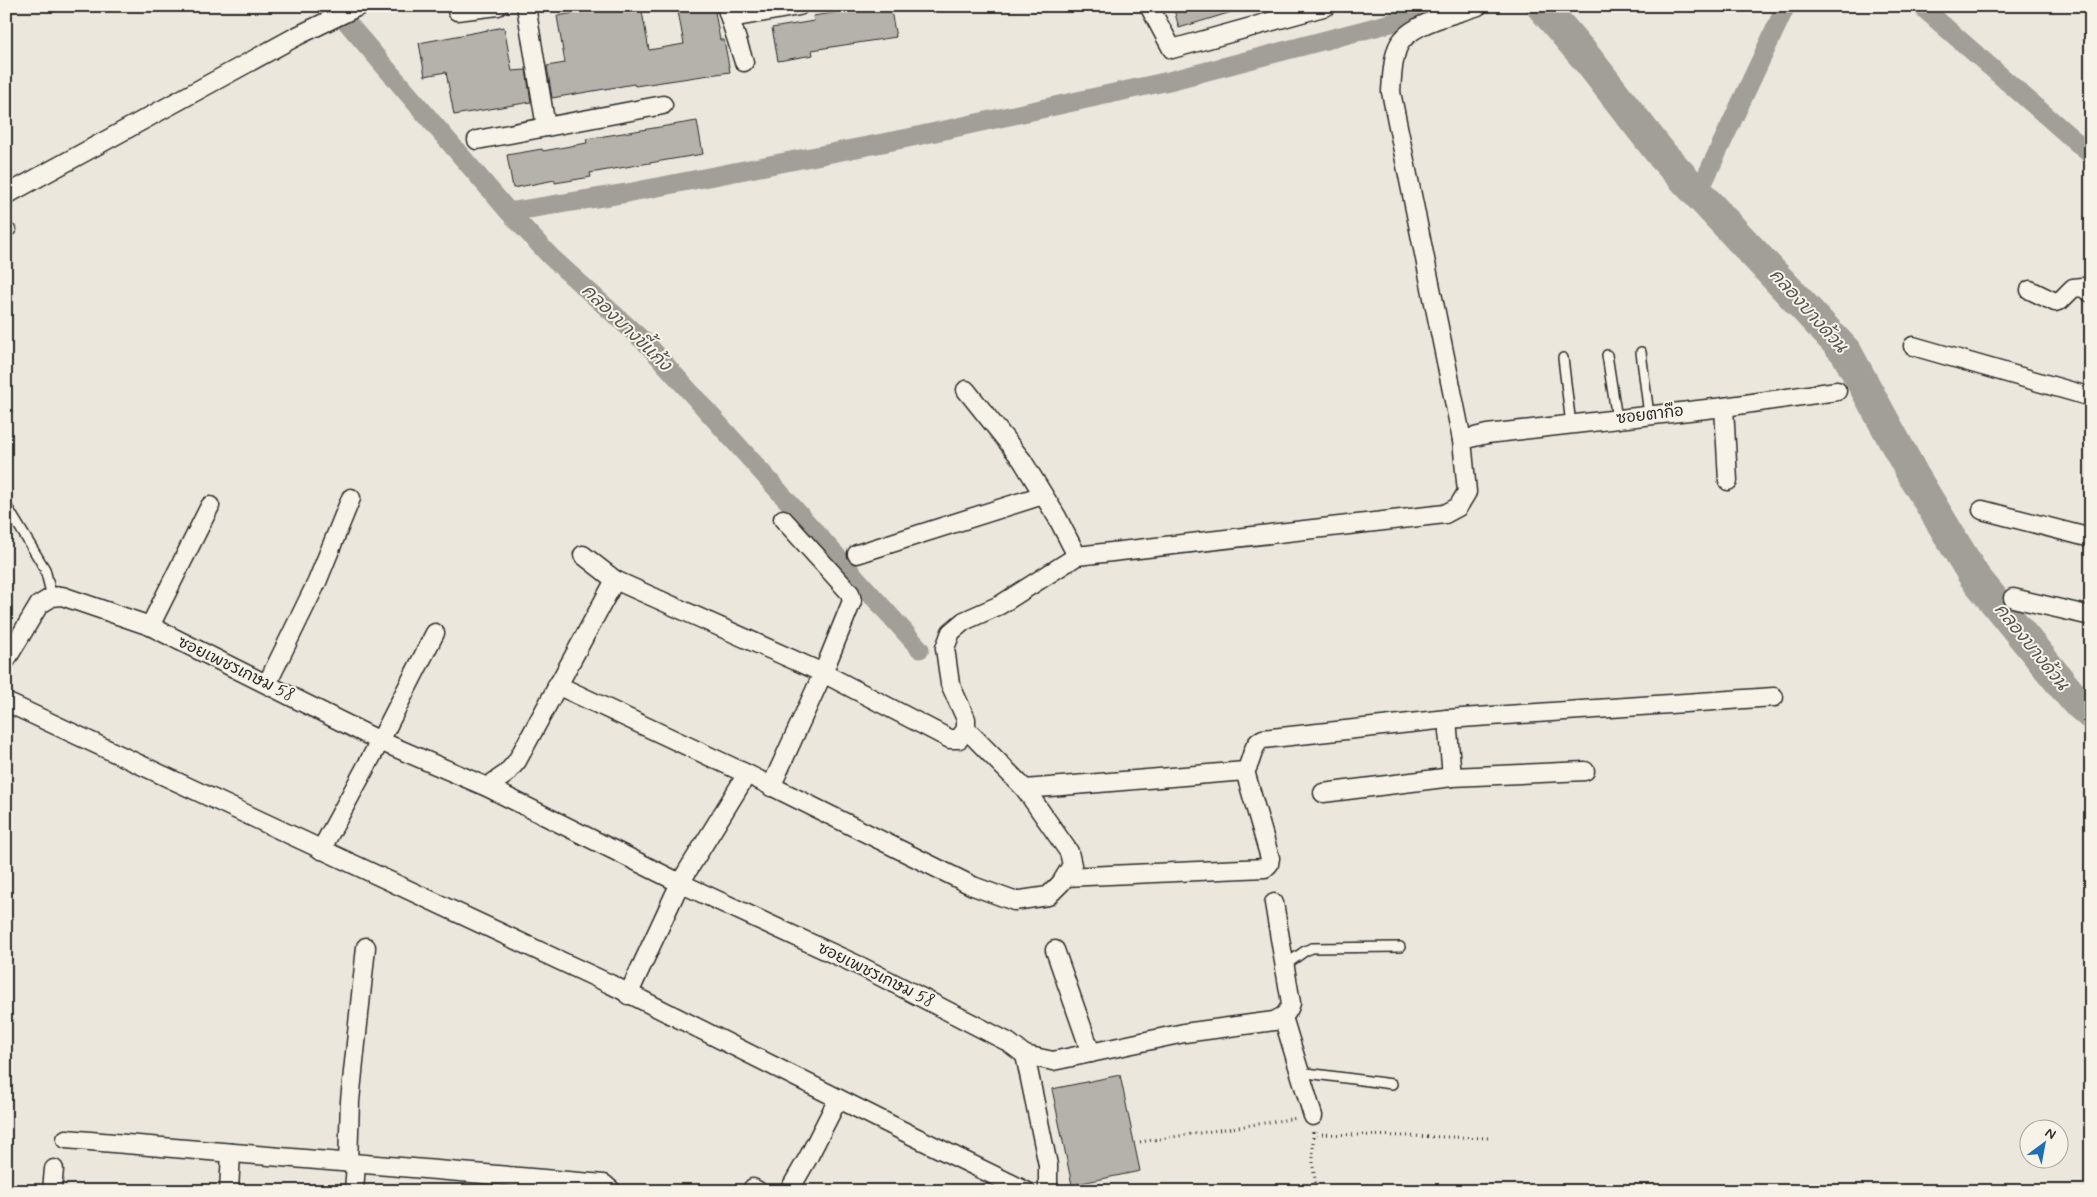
<svg xmlns="http://www.w3.org/2000/svg" width="2097" height="1197" font-family="Mynerve,'Playpen Sans Thai',sans-serif">
<style>
.lines{fill:none;stroke-linecap:round;stroke-linejoin:round}
.canal{stroke:#a29f98;stroke-width:19}
.river{stroke:#a29f98;stroke-width:32}
.building{fill:#b5b2ab;stroke:#2b2b2b}
.service-casing{stroke:#2b2b2b;stroke-width:12}
.minor-casing{stroke:#2b2b2b;stroke-width:21}
.path{stroke:#2b2b2b;stroke-width:3;stroke-dasharray:1 4;stroke-linecap:butt}
.service{stroke:#f7f3e8;stroke-width:9}
.minor{stroke:#f7f3e8;stroke-width:18}
.labels{text-anchor:middle;dominant-baseline:central;stroke-width:4;stroke-linejoin:round;paint-order:stroke}
.street-label{font-size:16px;fill:#2b2b2b;stroke:#f7f3e8}
.water-label{font-size:18px;font-style:italic;fill:#555451;stroke:#f7f3e8}
</style>
<rect width="100%" height="100%" fill="#ebe7dd"/>
<filter id="ink" filterUnits="userSpaceOnUse"><feTurbulence type="fractalNoise" baseFrequency=".02" numOctaves="2"/><feDisplacementMap in="SourceGraphic" scale="10" xChannelSelector="R" yChannelSelector="G"/><feConvolveMatrix kernelMatrix="1 2 1 2 8 2 1 2 1" color-interpolation-filters="sRGB"/></filter>
<g filter="url(#ink)">
<g class="lines">
<g class="canal">
<polyline points="333,6 509,212 551,257 648,345 920,649"/>
<polyline points="1921,6 2091,155"/>
<polyline points="1698,194 1786,6"/>
<polyline points="509,212 627,193 908,138 1169,81 1414,17 1446,6"/>
</g>
<polyline class="river" points="1542,6 1588,60 1663,156 1846,352 1913,475 1974,576 2075,700 2091,714"/>
</g>
<g class="building">
<polygon points="604,6 641,6 649,50 684,44 677,6 714,6 720,40 724,40 730,72 635,86 634,84 552,98 547,66 565,63 557,16 604,8"/>
<polygon points="877,6 890,6 896,37 812,50 813,55 778,61 772,28 814,21 813,16"/>
<polygon points="1173,6 1235,6 1235,11 1179,28"/>
<polygon points="504,27 512,71 526,70 531,102 454,115 446,72 425,76 419,43"/>
<polygon points="697,121 703,154 590,173 591,177 555,183 555,180 513,188 507,155 542,149 543,151 587,143 586,139"/>
<polygon points="1120,1075 1140,1171 1072,1185 1052,1089"/>
</g>
<g class="lines">
<defs>
<g id="service">
<polyline points="6,232 11,230"/>
<polyline points="1641,352 1649,415"/>
<polyline points="1607,355 1617,419"/>
<polyline points="1563,358 1571,425"/>
<polyline points="6,505 45,569 52,597"/>
<polyline points="1285,965 1305,951 1312,948 1400,947"/>
<polyline points="1299,1072 1392,1084"/>
</g>
<g id="minor">
<polyline points="526,6 546,127"/>
<polyline points="726,6 744,62"/>
<polyline points="1149,6 1172,49 1327,6"/>
<polyline points="457,11 498,6"/>
<polyline points="731,18 799,6"/>
<polyline points="477,140 663,105"/>
<polyline points="6,195 297,36 359,6"/>
<polyline points="2030,290 2055,302 2061,300 2073,288 2082,287 2091,293"/>
<polyline points="1913,346 2091,397"/>
<polyline points="966,390 1022,460 1057,517 1077,556"/>
<polyline points="1724,407 1728,481"/>
<polyline points="1462,440 1487,434 1724,407 1837,391"/>
<polyline points="1982,510 2091,538"/>
<polyline points="857,554 1043,495"/>
<path d="M583 555 615 580 823 673 950 739H959L966 729V719L950 684 945 648 951 632 964 621 1000 605 1077 556 1445 514 1458 507 1467 492 1462 440 1391 92C1392 77 1392 63 1397 49 1406 23 1454 15 1478 6"/>
<polyline points="2013,598 2091,616"/>
<polyline points="150,626 210,506"/>
<path d="M6 660 39 605 52 597 62 596 150 626 380 741 487 787 680 883 864 968 1008 1042 1025 1055 1053 1061 1184 1033 1274 1021C1283 1017 1288 1014 1291 1003L1274 903"/>
<polyline points="267,684 317,582 351,498"/>
<polyline points="557,685 747,774 973,886 1014,901 1048,896 1061,883 1072,865 1069,852 1025,789 966,729"/>
<polyline points="6,702 610,984 905,1132 1026,1191"/>
<polyline points="1447,719 1452,777 1585,771"/>
<polyline points="487,787 506,774 517,761 615,580"/>
<polyline points="771,787 823,673 852,601 850,593 783,519"/>
<path d="M1025 789 1245 771C1253 761 1251 744 1263 739L1447 719 1774 697"/>
<polyline points="1323,793 1452,777"/>
<polyline points="321,850 380,741 435,633"/>
<polyline points="1065,877 1265,868 1269,864 1270,858 1245,771"/>
<polyline points="1055,950 1091,1053"/>
<polyline points="628,995 680,883 747,774"/>
<polyline points="1283,1017 1313,1116"/>
<polyline points="1025,1055 1048,1165 1048,1191"/>
<polyline points="66,1139 604,1184 612,1191"/>
<polyline points="348,1163 350,1101 366,947"/>
<polyline points="753,1188 758,1191"/>
<polyline points="52,1191 54,1169"/>
<polyline points="229,1191 231,1153"/>
<polyline points="354,1191 356,1164"/>
<polyline points="789,1191 809,1156 838,1099"/>
</g>
</defs>
<use href="#service" class="service-casing"/>
<use href="#minor" class="minor-casing"/>
<g class="path">
<polyline points="1313,1132 1313,1167 1317,1191"/>
<polyline points="1317,1134 1492,1138"/>
<polyline points="1140,1142 1297,1118"/>
</g>
<use href="#service" class="service"/>
<use href="#minor" class="minor"/>
</g>
</g>
<g class="labels">
<g class="street-label">
<text transform="translate(1650 415) rotate(-7)">ซอยตากือ</text>
<text transform="translate(236 669) rotate(26)">ซอยเพชรเกษม 58</text>
<text transform="translate(876 975) rotate(26)">ซอยเพชรเกษม 58</text>
</g>
<g class="water-label">
<text transform="translate(1808 311) rotate(48)">คลองบางด้วน</text>
<text transform="translate(626 328) rotate(44)">คลองบางขี้แก้ง</text>
<text transform="translate(2031 647) rotate(51)">คลองบางด้วน</text>
</g>
</g>
<rect width="2097" height="1197" fill="none" stroke="#f7f3e8" stroke-width="25"/>
<rect x="12" y="12" width="2072" height="1172" fill="none" stroke="#2b2b2b" stroke-width="2" filter="url(#ink)"/>
<g transform="translate(2044 1144) rotate(32)"><circle r="24" fill="#f7f3e8" stroke="#a5a39c"/>
<path d="M0-4L9 19L0 12L-9 19Z" fill="#1f6fb2"/>
<text y="-8" font-size="14" font-weight="bold" text-anchor="middle" fill="#2b2b2b">N</text>
</g>
</svg>
